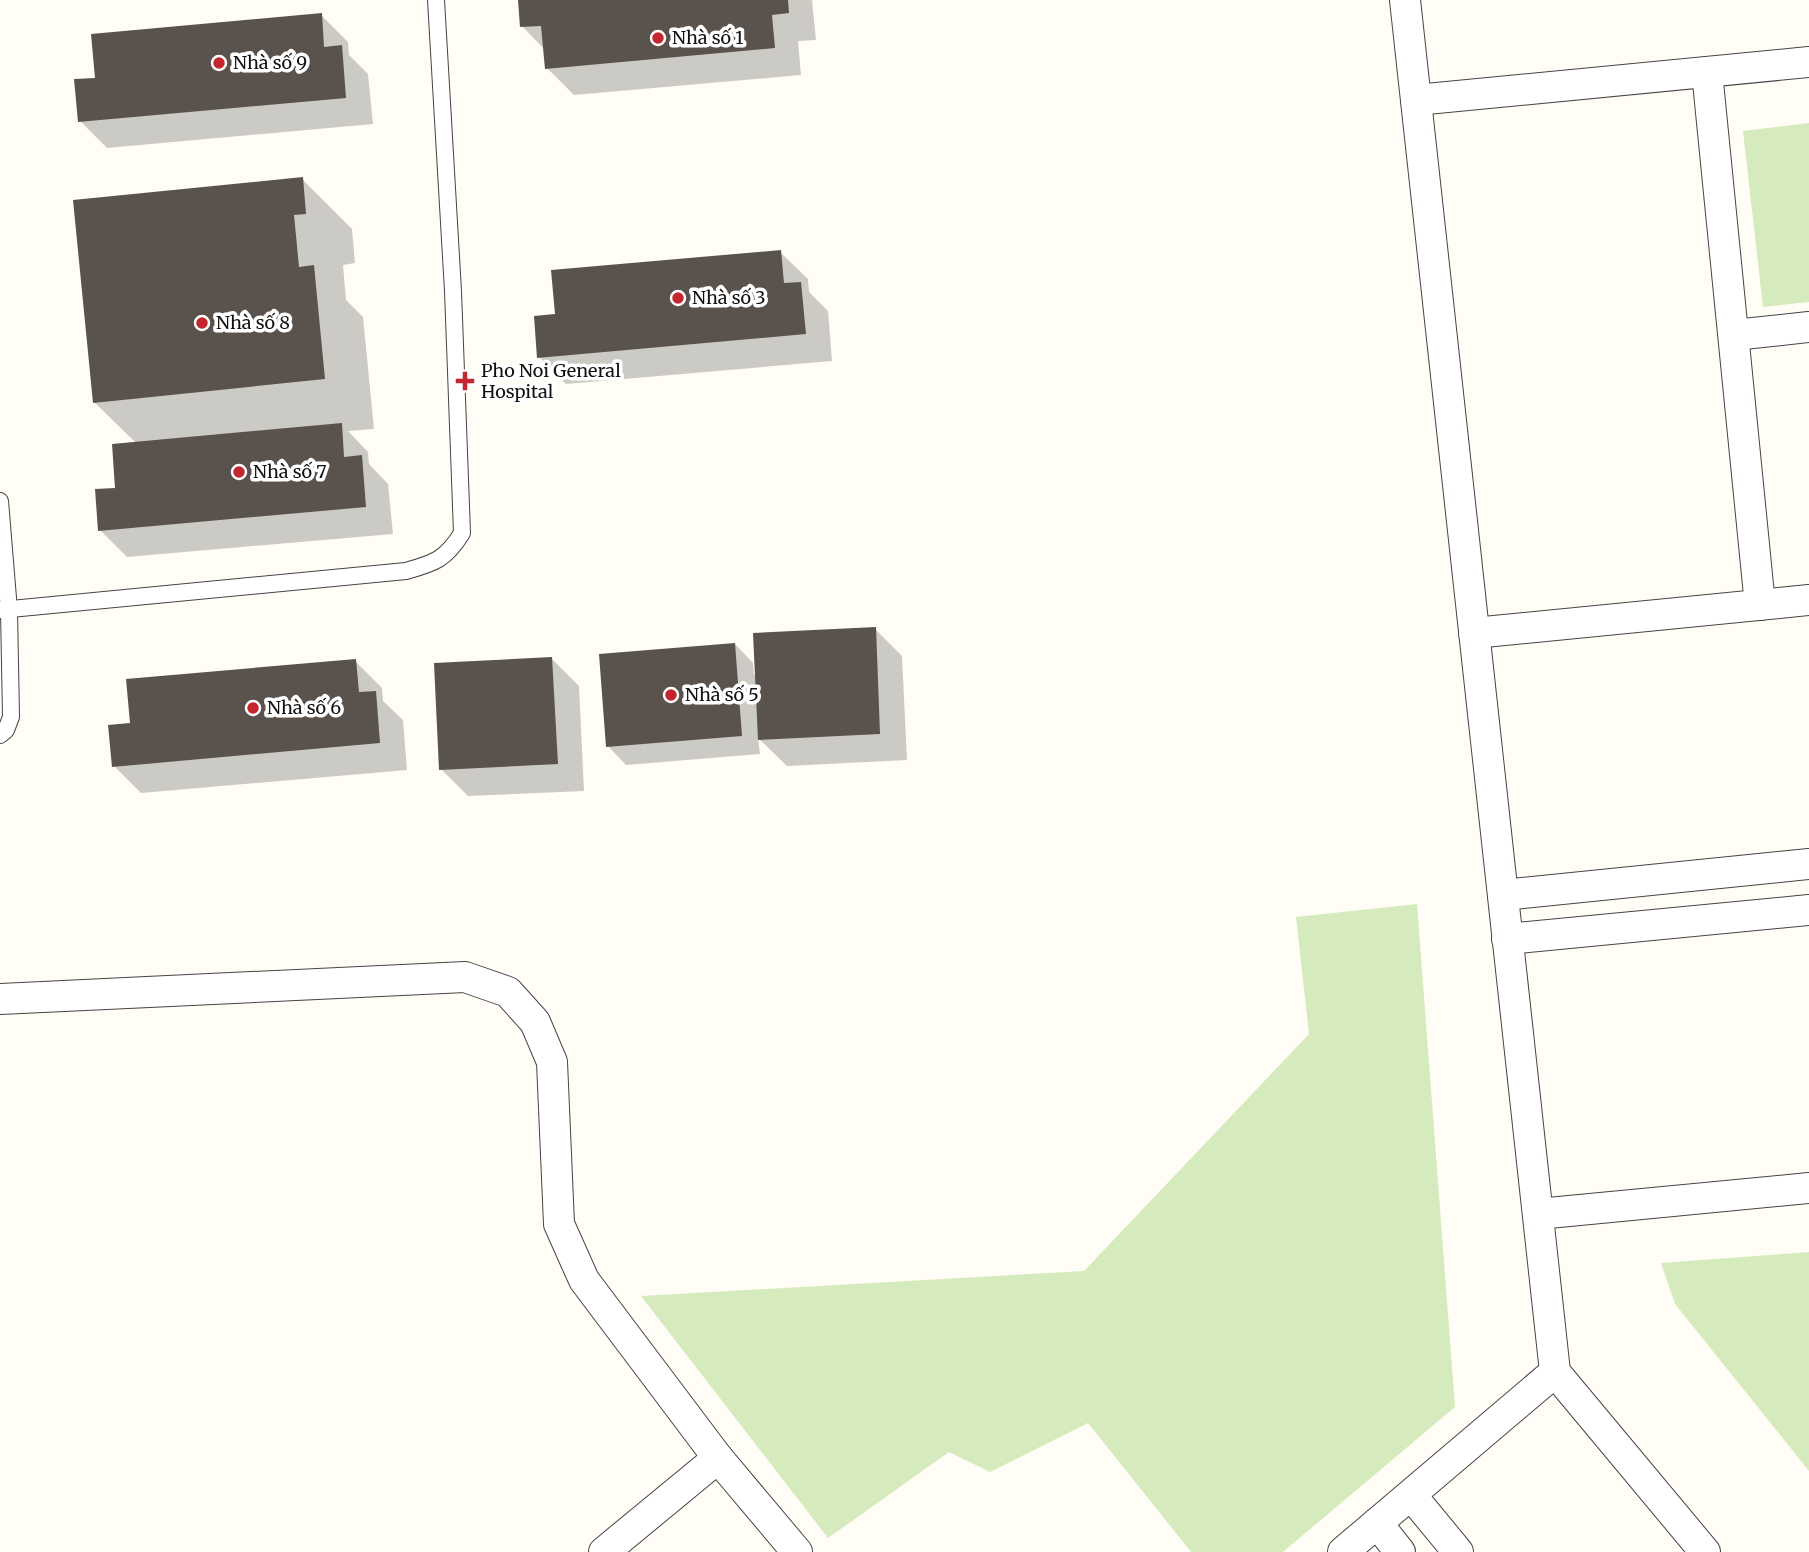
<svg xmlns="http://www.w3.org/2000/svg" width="1809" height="1552" font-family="Merriweather,serif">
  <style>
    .green { fill: #d5ebbd }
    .shadow { fill: #0003 }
    .building { fill: #5a524d }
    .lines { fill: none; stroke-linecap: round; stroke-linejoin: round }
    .lane-casing { stroke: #444; stroke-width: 18 }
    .street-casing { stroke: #444; stroke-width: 32 }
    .lane { stroke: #fff; stroke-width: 16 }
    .street { stroke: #fff; stroke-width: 30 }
    .poi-dot { fill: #c4262e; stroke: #fff; stroke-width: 2.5 }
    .labels { text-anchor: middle; stroke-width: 7; stroke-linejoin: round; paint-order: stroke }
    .poi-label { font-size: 18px; fill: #111; stroke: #fff; text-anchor: start }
  </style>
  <rect width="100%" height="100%" fill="#fffdf5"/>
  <g class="green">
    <path d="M1809 123V302L1763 307 1743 131Z"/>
    <path d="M1417 904 1455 1407 1283 1552H1191L1088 1423 990 1472 949 1452 828 1538 641 1296 1084 1271 1309 1034 1296 917Z"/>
    <path d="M1809 1252V1471L1675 1304 1661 1263Z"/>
  </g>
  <g class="shadow">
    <path d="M520 0H812L816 40 798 41 801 75 574 95 547 68 545 50 522 26Z"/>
    <path d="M321 15 348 42 349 55 368 74 373 124 107 148 80 121 97 79Z"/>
    <path d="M302 179 352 229 355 263 343 265 346 300 363 317 374 429 348 431 368 452 369 464 388 484 393 534 127 557 100 530 136 443 94 402Z"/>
    <path d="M780 252 808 279 809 292 828 311 832 361 566 384 539 357 556 315Z"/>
    <path d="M875 629 902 656 907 760 787 766 758 738 760 754 626 765 608 746 735 644 753 663 754 675H757Z"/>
    <path d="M552 659 579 686 584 791 468 796 441 769Z"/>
    <path d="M355 661 382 688 383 701 403 720 407 770 141 793 114 766 131 725Z"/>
  </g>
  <g class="building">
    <path d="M518 0H788L789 13 772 15 775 48 545 69 541 26 520 27Z"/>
    <path d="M322 13 324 47 342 45 346 98 78 122 74 79 95 78 91 34Z"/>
    <path d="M303 177 306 214 294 215 299 267 314 265 325 379 93 403 73 200Z"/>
    <path d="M781 250 784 283 801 282 806 334 537 358 534 316 555 314 551 270Z"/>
    <path d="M342 423 344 457 362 455 366 507 98 531 95 489 115 488 112 444Z"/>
    <path d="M876 627 880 734 758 740 753 633Z"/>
    <path d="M735 643 742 736 606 747 599 654Z"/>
    <path d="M552 657 558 764 439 770 434 663Z"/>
    <path d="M356 659 359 692 376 691 380 743 112 767 108 725 130 723 126 679Z"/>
  </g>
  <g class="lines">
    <defs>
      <g id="lane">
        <path d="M0 501 9 610 11 717 6 730 0 735"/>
        <path d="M0 610 406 571C435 563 446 559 462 533L453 291 436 0"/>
      </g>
      <g id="street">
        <path d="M1405 0 1555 1372 1705 1552"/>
        <path d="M1707 72 1760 605"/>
        <path d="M1416 100 1809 62"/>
        <path d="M1734 335 1809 327"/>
        <path d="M1474 633 1809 600"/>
        <path d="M1503 895 1809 864"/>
        <path d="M1507 939 1809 910"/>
        <path d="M0 999 465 977 508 992 535 1022 552 1062 559 1224 584 1280 718 1458 797 1552"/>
        <path d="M1538 1214 1809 1188"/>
        <path d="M1411 1495 1458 1552"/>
        <path d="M1377 1523 1400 1552"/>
        <path d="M604 1552 718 1458"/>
        <path d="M1343 1552 1555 1372"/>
      </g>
    </defs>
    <use href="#lane" class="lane-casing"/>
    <use href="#street" class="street-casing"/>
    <use href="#lane" class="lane"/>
    <use href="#street" class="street"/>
  </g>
  <g class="poi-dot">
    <circle cx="658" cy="38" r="7"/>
    <circle cx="219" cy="63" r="7"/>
    <circle cx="678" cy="298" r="7"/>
    <circle cx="202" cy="323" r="7"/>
    <path d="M461.5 370.5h7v7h7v7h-7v7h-7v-7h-7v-7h7z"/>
    <circle cx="239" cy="472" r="7"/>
    <circle cx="671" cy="695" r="7"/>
    <circle cx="253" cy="708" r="7"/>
  </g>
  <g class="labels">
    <g class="poi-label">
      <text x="672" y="44">Nhà số 1</text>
      <text x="233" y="69">Nhà số 9</text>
      <text x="692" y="304">Nhà số 3</text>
      <text x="216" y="329">Nhà số 8</text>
      <text x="481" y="377">Pho Noi General<tspan x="481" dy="21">Hospital</tspan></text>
      <text x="253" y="478">Nhà số 7</text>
      <text x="685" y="701">Nhà số 5</text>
      <text x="267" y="714">Nhà số 6</text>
    </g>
  </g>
</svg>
